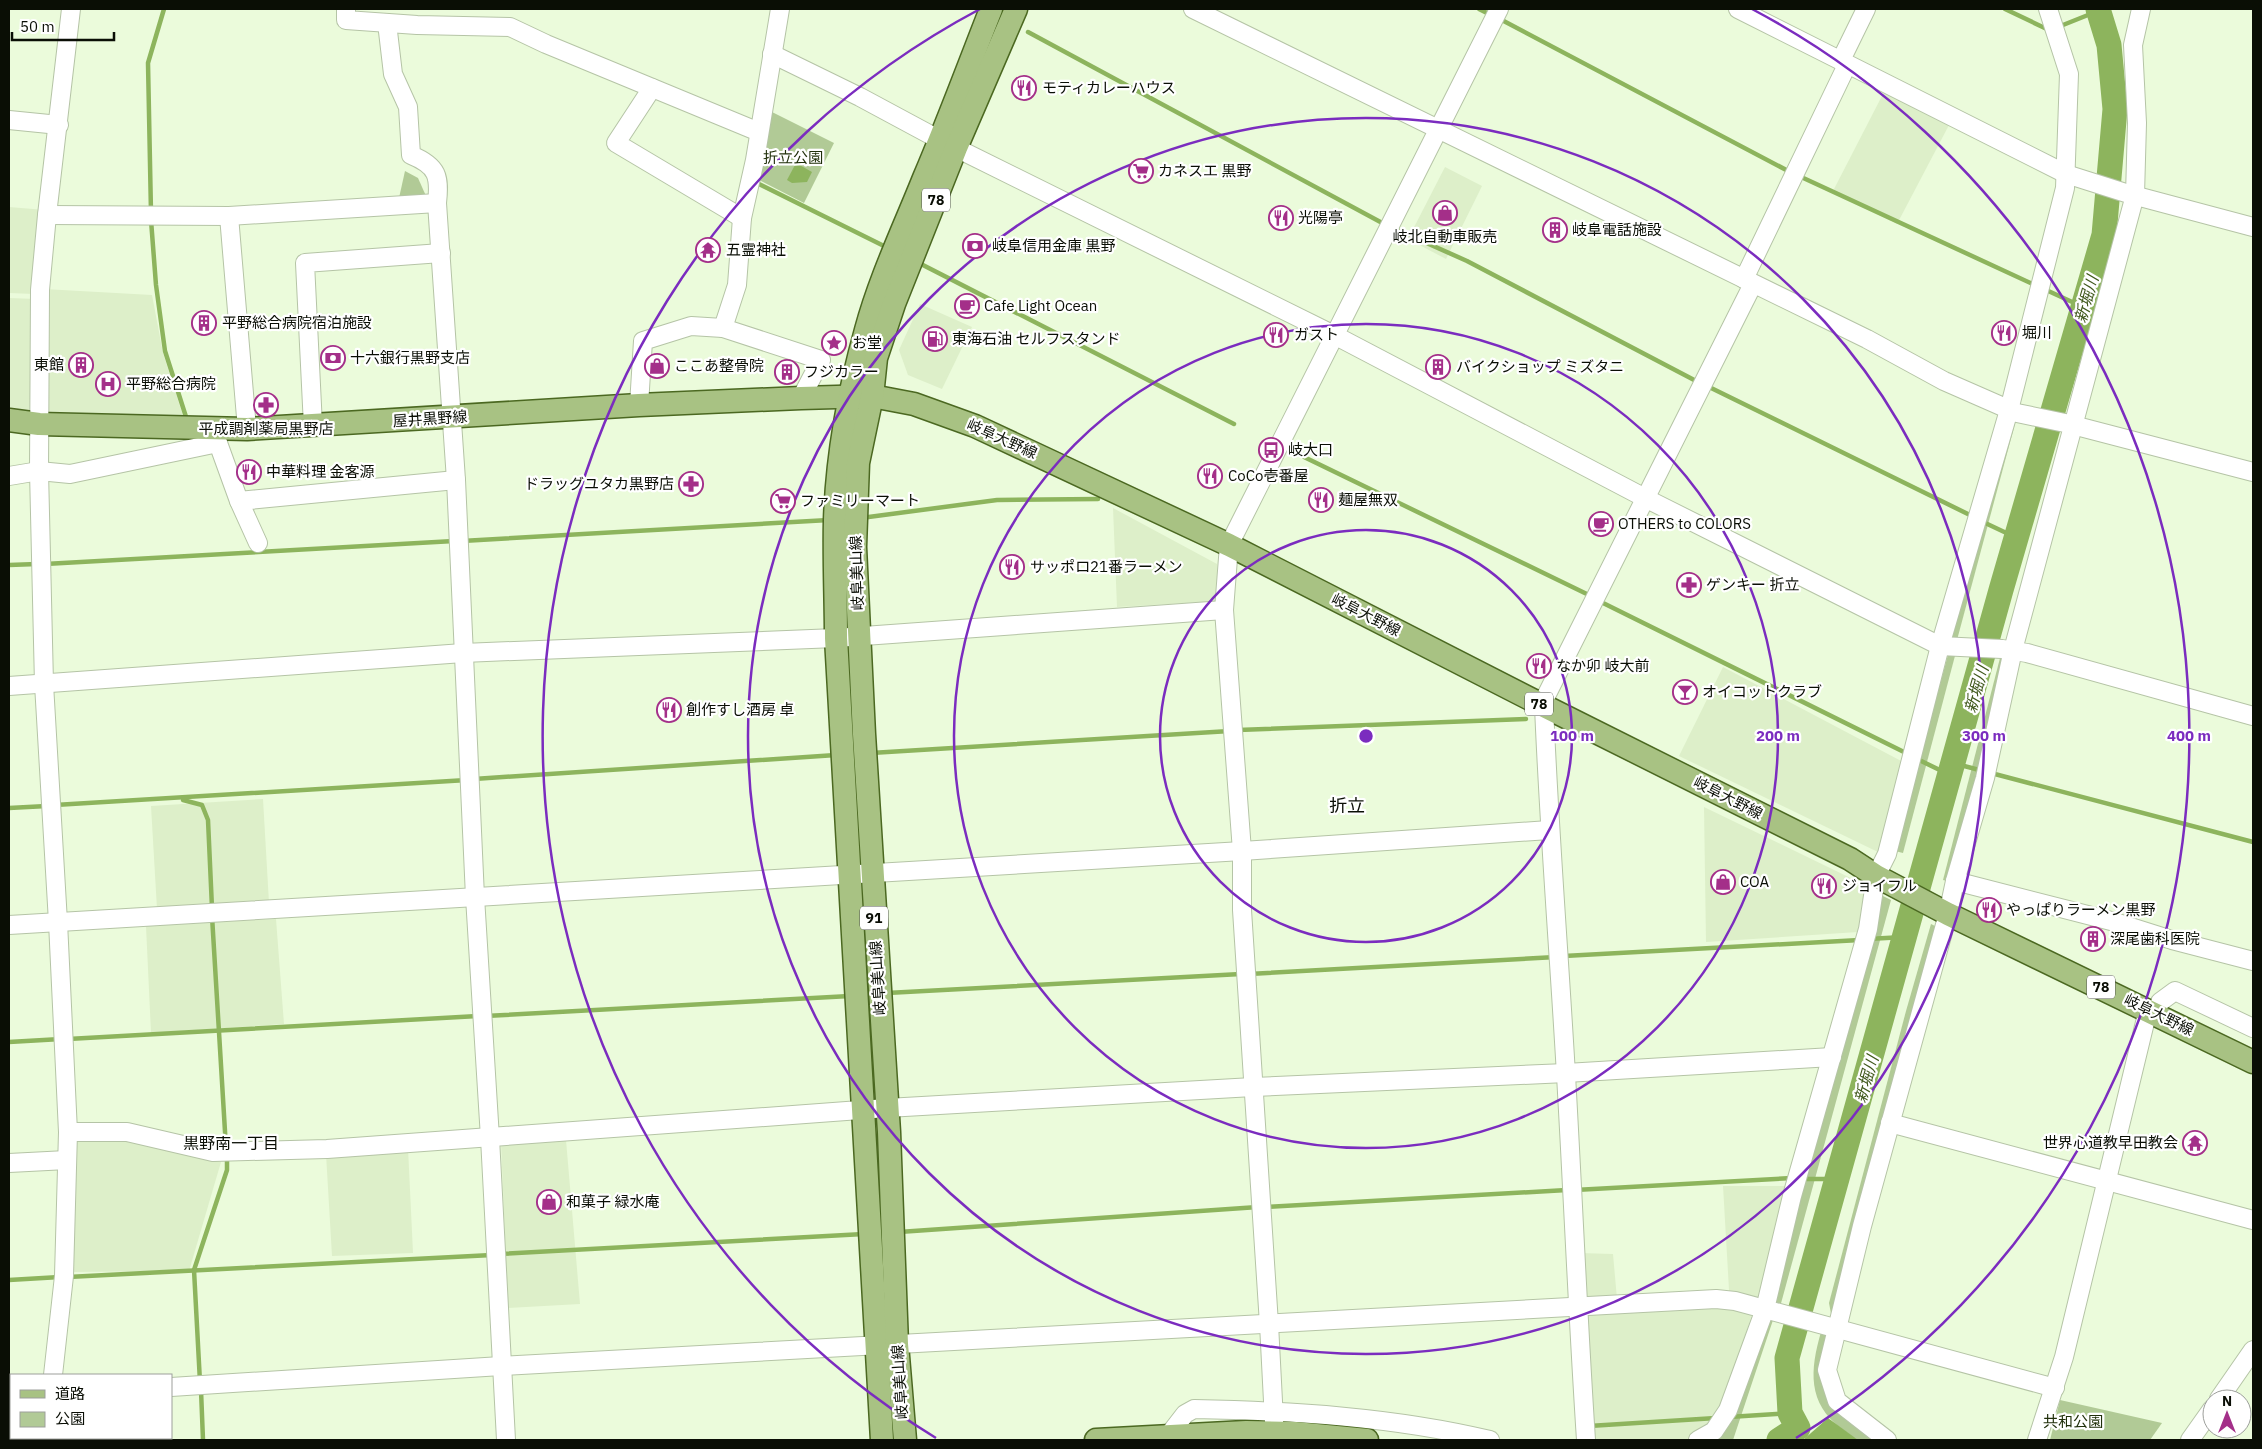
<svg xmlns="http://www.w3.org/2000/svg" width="2262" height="1449" font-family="'IBM Plex Sans','Noto Sans JP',sans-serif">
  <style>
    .built { fill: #ddefc9 }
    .green { fill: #b1ca96 }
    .water { fill: #8db45d }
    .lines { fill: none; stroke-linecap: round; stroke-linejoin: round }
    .stream { stroke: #8db45d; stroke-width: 4.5 }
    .river { stroke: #8db45d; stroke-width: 25 }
    .minor-casing { stroke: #b5c4a6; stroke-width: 20 }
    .major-casing { stroke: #4b6821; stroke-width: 25 }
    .minor { stroke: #fff; stroke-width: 18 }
    .major { stroke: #a8c283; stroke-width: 22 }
    .ring { fill: none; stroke: #7b2cbf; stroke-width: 2.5 }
    .labels { text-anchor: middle; stroke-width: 4.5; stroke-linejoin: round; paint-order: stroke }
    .shield { fill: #fff; stroke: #545650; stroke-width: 1 }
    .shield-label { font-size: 14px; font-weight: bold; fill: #0a0e05 }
    .poi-label { font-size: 15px; fill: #0a0e05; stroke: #fff; text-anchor: start }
    .park-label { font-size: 15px; fill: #202f0a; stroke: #fff }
    .street-label { font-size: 15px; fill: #0a0e05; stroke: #fff }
    .water-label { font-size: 16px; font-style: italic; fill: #40591c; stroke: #fff }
    .neighbourhood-label { font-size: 16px; fill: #0a0e05; stroke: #fff }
    .quarter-label { font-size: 18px; fill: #0a0e05; stroke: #fff }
    .centre { fill: #7b2cbf; stroke: #fff; stroke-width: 2.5 }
    .ring-label { font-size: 15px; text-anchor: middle; font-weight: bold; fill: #7b2cbf; stroke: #fff; stroke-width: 4.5; stroke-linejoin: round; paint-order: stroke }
  </style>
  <rect width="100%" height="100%" fill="#ebfbdb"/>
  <g class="built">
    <path d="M1884 92 1949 125 1897 224 1833 191Z"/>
    <path d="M1445 167 1482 186 1446 259 1408 239Z"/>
    <path d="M9 207 45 210 34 294 9 293Z"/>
    <path d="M44 289 152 295 163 353 185 422 43 416Z"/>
    <path d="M9 298 36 299 29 414 9 417Z"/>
    <path d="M920 304 972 327 942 389 908 375 899 350Z"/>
    <path d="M1113 508 1217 564 1220 601 1117 607Z"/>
    <path d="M1723 667 1905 763 1880 853 1679 756Z"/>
    <path d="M263 799 269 903 157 909 151 806Z"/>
    <path d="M1704 807 1865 885 1858 932 1706 942Z"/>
    <path d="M276 919 284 1024 151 1033 146 926Z"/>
    <path d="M124 1139 221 1162 189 1271 70 1272 77 1140Z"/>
    <path d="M566 1140 580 1304 508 1308 501 1142Z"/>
    <path d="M408 1148 413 1253 332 1256 326 1154Z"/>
    <path d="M1723 1186H1790L1763 1295 1752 1314 1722 1408 1705 1427 1686 1440H1592L1579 1253 1613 1254 1617 1299 1730 1307Z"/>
  </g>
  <g class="green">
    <path d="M772 112 834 143 804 203 759 180Z"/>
    <path d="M405 171 418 178 426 196 399 198Z"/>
    <path d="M2008 420H2016L1957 640 1950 638Z"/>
    <path d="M1949 651 1956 652 1903 853 1895 851Z"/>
    <path d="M2000 658 2006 662 1951 882 1943 880Z"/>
    <path d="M1883 896 1891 900 1780 1307 1775 1306 1774 1298Z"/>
    <path d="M1931 924 1939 928 1832 1319 1829 1303 1906 1011Z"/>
    <path d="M1768 1316 1774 1317 1733 1440H1715L1720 1436Z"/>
    <path d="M1821 1332 1829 1335 1824 1372 1881 1440C1875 1440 1864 1442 1858 1440 1853 1438 1847 1432 1842 1429 1807 1403 1810 1370 1821 1332Z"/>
    <path d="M2060 1400 2162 1423 2150 1440H2050Z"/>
  </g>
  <g class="water">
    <path d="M796 163 812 172 807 182 792 183 787 180Z"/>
    <path d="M1828 1418 1858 1440H1803Z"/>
  </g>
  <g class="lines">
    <g class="stream">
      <path d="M1479 9 1491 15"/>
      <path d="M2005 9 2049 30"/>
      <path d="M1498 18 1792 173"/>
      <path d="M2058 27 2098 11"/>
      <path d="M1028 32 1386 225"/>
      <path d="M1799 176 2037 286"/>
      <path d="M759 184 888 248"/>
      <path d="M151 213 148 63 164 9"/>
      <path d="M151 220 156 285 165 351 187 420"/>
      <path d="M1393 228 1467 261 1698 382"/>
      <path d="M917 262 1234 424"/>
      <path d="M2044 289 2083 307"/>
      <path d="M1705 385 1974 517"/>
      <path d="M1304 457 1593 597"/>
      <path d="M861 518 997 500 1098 499"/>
      <path d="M1981 521 2017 538"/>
      <path d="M462 541 829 520"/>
      <path d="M45 564 454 541"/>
      <path d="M9 565 37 564"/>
      <path d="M1599 601 1908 754"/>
      <path d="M1238 730 1526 719"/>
      <path d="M871 753 1230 731"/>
      <path d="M1915 758 1950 775"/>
      <path d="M1953 763 1983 771"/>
      <path d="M1991 773 2253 842"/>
      <path d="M474 779 836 755"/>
      <path d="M183 800 202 805 208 820 212 908"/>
      <path d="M55 805 467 780"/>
      <path d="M9 808 47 806"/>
      <path d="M212 916 226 1148"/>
      <path d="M1868 939 1904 937"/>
      <path d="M1564 956 1860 940"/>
      <path d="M1249 974 1556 957"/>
      <path d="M887 993 1241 974"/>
      <path d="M485 1016 850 996"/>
      <path d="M68 1039 478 1016"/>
      <path d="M9 1042 61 1039"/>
      <path d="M1802 1179H1837"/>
      <path d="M1575 1190 1792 1178"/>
      <path d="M1265 1207 1567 1190"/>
      <path d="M899 1232 1258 1207"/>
      <path d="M499 1254 864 1234"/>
      <path d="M68 1277 492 1255"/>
      <path d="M9 1280 60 1277"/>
      <path d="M200 1382 194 1270 227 1170V1156"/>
      <path d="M201 1390 203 1440"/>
      <path d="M1729 1417 1790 1413"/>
      <path d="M1589 1426 1716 1418"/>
    </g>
    <path class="river" d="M1779 1440 1798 1428 1790 1413 1787 1358 2001 590 2104 235 2115 109 2109 45 2098 9"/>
    <defs>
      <g id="minor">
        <path d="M346 9V20L417 25 510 27 546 44 759 132"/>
        <path d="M1193 9 1867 339 1944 381 2017 413 2065 423 2253 472"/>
        <path d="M1738 9 2066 174 2129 194 2253 227"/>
        <path d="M387 23 393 74 408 107 411 155C438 166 440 177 437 203L456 480 475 897 490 1138 506 1440"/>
        <path d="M772 54 860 97 940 140 1336 336 1647 499 1940 646 2002 649 2027 653 2253 716"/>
        <path d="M1841 60 1866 9"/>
        <path d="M652 88 616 143 742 218"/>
        <path d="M9 120 59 125"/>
        <path d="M47 215 229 216 437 203"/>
        <path d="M229 216 247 429"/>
        <path d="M1744 279 1847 65"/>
        <path d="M723 328 821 360 801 398"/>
        <path d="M639 405 643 341 691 326 723 328 737 285 742 218 755 160 780 9"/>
        <path d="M313 426 305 263 441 253"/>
        <path d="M218 443 239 501 258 543"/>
        <path d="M9 476 39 471 70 474 218 443 213 428"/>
        <path d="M239 501 456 480"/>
        <path d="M9 686 463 653 836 638 1224 610"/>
        <path d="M1955 881 1985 778 2013 650 2135 195 2137 123 2133 45 2141 9"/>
        <path d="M9 925 1242 851 1549 830"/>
        <path d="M2160 1002 2175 991 2253 1028"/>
        <path d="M1890 1123 2253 1220"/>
        <path d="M68 1132H127L213 1152 327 1149 887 1108 1253 1087 1566 1073 1832 1057"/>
        <path d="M9 1163 67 1160"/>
        <path d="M53 1375 64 1276 68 1132 58 922 44 684 39 471 40 290 47 215 71 9"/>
        <path d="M171 1387 501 1366 1716 1299 1735 1301 2055 1388"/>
        <path d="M9 1397H11"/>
        <path d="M2219 1399 2253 1350"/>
        <path d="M1168 1436 1185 1414 1194 1409C1293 1411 1393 1417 1490 1440"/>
        <path d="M47 1440V1438"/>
        <path d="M1275 1440 1269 1324 1242 910V851L1224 610 1229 545 1499 9"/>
        <path d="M1586 1440C1578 1319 1573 1197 1566 1075 1559 952 1549 830 1544 706L1545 698 1753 284"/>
        <path d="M1698 1440 1714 1431 1728 1410 1765 1309 1792 1196 1868 929 1876 876 1887 854 1940 646 2009 410 2065 188 2069 74 2048 9"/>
        <path d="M1887 1440 1837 1401 1827 1370 1862 1226 1948 914 1955 881 2115 922 2172 940 2253 961"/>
        <path d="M2037 1440 2064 1357 2148 1010"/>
        <path d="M2190 1440 2212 1409"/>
      </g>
      <g id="major">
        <path d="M9 420 39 424 247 429 639 405 801 398 872 396 914 404 975 426 1229 545 1544 706 1850 859 1876 876 1948 914 2253 1062"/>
        <path d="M882 1440 836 638C836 599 834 560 835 520 837 457 849 391 866 330 880 278 904 228 924 178 948 122 969 65 991 9"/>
        <path d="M905 1440 897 1344 889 1132 864 734 855 547 858 463 872 396 876 358 894 304 956 148 1016 9"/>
        <path d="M1096 1440 1246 1432 1295 1433 1367 1440"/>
      </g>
    </defs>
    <use href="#minor" class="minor-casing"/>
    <use href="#major" class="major-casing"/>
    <use href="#minor" class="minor"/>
    <use href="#major" class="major"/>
  </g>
  <g class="ring">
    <circle cx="1366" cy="736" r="206"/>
    <circle cx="1366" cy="736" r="412"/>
    <circle cx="1366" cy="736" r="618"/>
    <path d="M936 1438A823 823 0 0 1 980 9M1752 9A823 823 0 0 1 1796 1438"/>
  </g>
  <defs>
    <symbol id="restaurant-ring" viewBox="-11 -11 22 22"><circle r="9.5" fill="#fff" stroke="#a42f89" stroke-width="1.5"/><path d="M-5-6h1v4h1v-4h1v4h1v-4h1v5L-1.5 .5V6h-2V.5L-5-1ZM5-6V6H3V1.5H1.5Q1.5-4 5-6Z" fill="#a42f89"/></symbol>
    <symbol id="supermarket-ring" viewBox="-11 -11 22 22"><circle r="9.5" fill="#fff" stroke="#a42f89" stroke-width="1.5"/><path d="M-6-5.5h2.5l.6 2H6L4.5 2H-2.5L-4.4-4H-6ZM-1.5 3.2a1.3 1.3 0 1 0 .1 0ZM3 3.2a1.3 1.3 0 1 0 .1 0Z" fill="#a42f89"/></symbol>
    <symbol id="shop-ring" viewBox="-11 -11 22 22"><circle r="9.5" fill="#fff" stroke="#a42f89" stroke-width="1.5"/><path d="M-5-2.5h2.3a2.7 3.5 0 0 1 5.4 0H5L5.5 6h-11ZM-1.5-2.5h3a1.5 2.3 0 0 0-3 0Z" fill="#a42f89"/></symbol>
    <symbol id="building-ring" viewBox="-11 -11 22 22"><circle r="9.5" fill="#fff" stroke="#a42f89" stroke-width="1.5"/><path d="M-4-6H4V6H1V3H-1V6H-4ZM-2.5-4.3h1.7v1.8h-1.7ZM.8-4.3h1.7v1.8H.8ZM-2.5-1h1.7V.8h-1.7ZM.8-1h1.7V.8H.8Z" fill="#a42f89"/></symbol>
    <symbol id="bank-ring" viewBox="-11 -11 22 22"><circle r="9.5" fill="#fff" stroke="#a42f89" stroke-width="1.5"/><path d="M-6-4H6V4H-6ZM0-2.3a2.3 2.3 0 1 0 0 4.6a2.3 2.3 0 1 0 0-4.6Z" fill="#a42f89"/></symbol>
    <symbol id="temple-ring" viewBox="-11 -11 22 22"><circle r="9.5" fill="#fff" stroke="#a42f89" stroke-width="1.5"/><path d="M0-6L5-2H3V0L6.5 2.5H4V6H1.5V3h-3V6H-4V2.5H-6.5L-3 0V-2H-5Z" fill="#a42f89"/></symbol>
    <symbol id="cafe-ring" viewBox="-11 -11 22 22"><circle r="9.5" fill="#fff" stroke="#a42f89" stroke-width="1.5"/><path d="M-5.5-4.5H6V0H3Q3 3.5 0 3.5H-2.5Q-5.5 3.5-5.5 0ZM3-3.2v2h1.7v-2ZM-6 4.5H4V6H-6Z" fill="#a42f89"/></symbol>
    <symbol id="fuel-ring" viewBox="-11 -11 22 22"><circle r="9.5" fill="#fff" stroke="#a42f89" stroke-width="1.5"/><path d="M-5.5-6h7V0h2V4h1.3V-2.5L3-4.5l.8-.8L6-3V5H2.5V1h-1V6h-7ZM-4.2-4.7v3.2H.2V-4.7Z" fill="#a42f89"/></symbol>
    <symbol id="sight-ring" viewBox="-11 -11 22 22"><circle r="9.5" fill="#fff" stroke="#a42f89" stroke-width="1.5"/><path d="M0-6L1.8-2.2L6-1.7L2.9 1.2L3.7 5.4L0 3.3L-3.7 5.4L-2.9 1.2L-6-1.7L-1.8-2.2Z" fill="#a42f89"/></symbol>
    <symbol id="hospital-ring" viewBox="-11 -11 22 22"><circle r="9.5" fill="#fff" stroke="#a42f89" stroke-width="1.5"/><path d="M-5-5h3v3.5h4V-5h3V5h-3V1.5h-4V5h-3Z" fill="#a42f89"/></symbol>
    <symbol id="pharmacy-ring" viewBox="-11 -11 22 22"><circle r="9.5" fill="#fff" stroke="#a42f89" stroke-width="1.5"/><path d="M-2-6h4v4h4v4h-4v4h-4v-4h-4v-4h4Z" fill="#a42f89"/></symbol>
    <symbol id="bus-ring" viewBox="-11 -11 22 22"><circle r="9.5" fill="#fff" stroke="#a42f89" stroke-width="1.5"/><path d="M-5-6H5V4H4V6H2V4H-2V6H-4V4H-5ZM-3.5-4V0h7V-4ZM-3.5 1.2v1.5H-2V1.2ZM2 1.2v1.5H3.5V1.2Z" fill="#a42f89"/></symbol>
    <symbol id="bar-ring" viewBox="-11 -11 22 22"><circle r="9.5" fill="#fff" stroke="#a42f89" stroke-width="1.5"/><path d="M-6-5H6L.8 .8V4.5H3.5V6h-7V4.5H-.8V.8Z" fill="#a42f89"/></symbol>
  </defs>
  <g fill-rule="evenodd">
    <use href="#restaurant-ring" x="1010" y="74" width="28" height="28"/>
    <use href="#supermarket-ring" x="1127" y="157" width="28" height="28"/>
    <use href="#shop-ring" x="1431" y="199" width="28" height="28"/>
    <use href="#restaurant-ring" x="1267" y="204" width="28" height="28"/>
    <use href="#building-ring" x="1541" y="216" width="28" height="28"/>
    <use href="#bank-ring" x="961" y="232" width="28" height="28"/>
    <use href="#temple-ring" x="694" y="236" width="28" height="28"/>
    <use href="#cafe-ring" x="953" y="292" width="28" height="28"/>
    <use href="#building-ring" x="190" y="309" width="28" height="28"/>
    <use href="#restaurant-ring" x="1990" y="319" width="28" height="28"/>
    <use href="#restaurant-ring" x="1262" y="321" width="28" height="28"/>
    <use href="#fuel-ring" x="921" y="325" width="28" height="28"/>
    <use href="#sight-ring" x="820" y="329" width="28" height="28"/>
    <use href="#bank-ring" x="319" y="344" width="28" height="28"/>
    <use href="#building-ring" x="67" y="351" width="28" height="28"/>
    <use href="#shop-ring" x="643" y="352" width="28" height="28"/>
    <use href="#building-ring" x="1424" y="353" width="28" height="28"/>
    <use href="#building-ring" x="773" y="358" width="28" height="28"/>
    <use href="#hospital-ring" x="94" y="370" width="28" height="28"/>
    <use href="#pharmacy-ring" x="252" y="391" width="28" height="28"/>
    <use href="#bus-ring" x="1257" y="436" width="28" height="28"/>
    <use href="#restaurant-ring" x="235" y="458" width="28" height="28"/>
    <use href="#restaurant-ring" x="1196" y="462" width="28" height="28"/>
    <use href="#pharmacy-ring" x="677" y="470" width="28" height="28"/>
    <use href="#restaurant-ring" x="1307" y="486" width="28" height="28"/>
    <use href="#supermarket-ring" x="769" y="487" width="28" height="28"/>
    <use href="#cafe-ring" x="1587" y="510" width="28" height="28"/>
    <use href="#restaurant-ring" x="998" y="553" width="28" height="28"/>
    <use href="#pharmacy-ring" x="1675" y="571" width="28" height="28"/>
    <use href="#restaurant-ring" x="1525" y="652" width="28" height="28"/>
    <use href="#bar-ring" x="1671" y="678" width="28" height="28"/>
    <use href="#restaurant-ring" x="655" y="696" width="28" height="28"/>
    <use href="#shop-ring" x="1709" y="868" width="28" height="28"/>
    <use href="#restaurant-ring" x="1810" y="872" width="28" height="28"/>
    <use href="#restaurant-ring" x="1975" y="896" width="28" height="28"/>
    <use href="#building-ring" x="2079" y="925" width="28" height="28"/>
    <use href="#temple-ring" x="2181" y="1129" width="28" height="28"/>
    <use href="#shop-ring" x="535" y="1188" width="28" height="28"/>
  </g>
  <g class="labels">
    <g class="shield">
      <rect x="922" y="188.5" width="28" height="23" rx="4"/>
      <rect x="1525" y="692.5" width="28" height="23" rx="4"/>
      <rect x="860" y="906.5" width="28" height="23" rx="4"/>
      <rect x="2087" y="975.5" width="28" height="23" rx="4"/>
    </g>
    <g class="shield-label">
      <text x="936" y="205">78</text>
      <text x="1539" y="709">78</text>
      <text x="874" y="923">91</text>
      <text x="2101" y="992">78</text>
    </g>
    <g class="poi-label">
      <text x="1042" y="93">モティカレーハウス</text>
      <text x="1158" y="176">カネスエ 黒野</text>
      <text x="1298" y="223">光陽亭</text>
      <text x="1572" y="235">岐阜電話施設</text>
      <text x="1445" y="242" text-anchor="middle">岐北自動車販売</text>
      <text x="992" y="251">岐阜信用金庫 黒野</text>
      <text x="726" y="255">五霊神社</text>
      <text x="984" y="311">Cafe Light Ocean</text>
      <text x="222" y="328">平野総合病院宿泊施設</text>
      <text x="2022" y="338">堀川</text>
      <text x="1294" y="340">ガスト</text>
      <text x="952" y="344">東海石油 セルフスタンド</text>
      <text x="852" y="348">お堂</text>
      <text x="350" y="363">十六銀行黒野支店</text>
      <text x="64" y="370" text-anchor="end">東館</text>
      <text x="674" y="371">ここあ整骨院</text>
      <text x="1456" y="372">バイクショップ ミズタニ</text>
      <text x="804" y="377">フジカラー</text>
      <text x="126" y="389">平野総合病院</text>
      <text x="266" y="434" text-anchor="middle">平成調剤薬局黒野店</text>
      <text x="1288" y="455">岐大口</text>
      <text x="266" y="477">中華料理 金客源</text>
      <text x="1228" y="481">CoCo壱番屋</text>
      <text x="674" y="489" text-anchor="end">ドラッグユタカ黒野店</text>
      <text x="1338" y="505">麺屋無双</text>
      <text x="800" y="506">ファミリーマート</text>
      <text x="1618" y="529">OTHERS to COLORS</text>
      <text x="1030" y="572">サッポロ21番ラーメン</text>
      <text x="1706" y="590">ゲンキー 折立</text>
      <text x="1556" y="671">なか卯 岐大前</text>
      <text x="1702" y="697">オイコットクラブ</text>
      <text x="686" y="715">創作すし酒房 卓</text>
      <text x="1740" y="887">COA</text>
      <text x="1842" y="891">ジョイフル</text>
      <text x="2006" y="915">やっぱりラーメン黒野</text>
      <text x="2110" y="944">深尾歯科医院</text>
      <text x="2178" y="1148" text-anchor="end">世界心道教早田教会</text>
      <text x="566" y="1207">和菓子 緑水庵</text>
    </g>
    <g class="park-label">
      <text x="793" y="163">折立公園</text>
      <text x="2073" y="1427">共和公園</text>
    </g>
    <g class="street-label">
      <text transform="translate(430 419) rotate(-4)" y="5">屋井黒野線</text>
      <text transform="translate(1002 439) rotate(24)" y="5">岐阜大野線</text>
      <text transform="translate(857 573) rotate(-92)" y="5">岐阜美山線</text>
      <text transform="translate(1366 615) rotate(27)" y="5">岐阜大野線</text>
      <text transform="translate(1728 798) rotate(27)" y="5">岐阜大野線</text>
      <text transform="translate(878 978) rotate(-94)" y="5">岐阜美山線</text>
      <text transform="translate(2159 1015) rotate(26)" y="5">岐阜大野線</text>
      <text transform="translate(900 1382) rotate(-94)" y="5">岐阜美山線</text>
    </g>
    <g class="water-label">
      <text transform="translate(2086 299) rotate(-74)" y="6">新堀川</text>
      <text transform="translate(1976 689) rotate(-74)" y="6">新堀川</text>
      <text transform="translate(1866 1079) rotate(-74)" y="6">新堀川</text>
    </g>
    <g class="neighbourhood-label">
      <text x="231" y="1149">黒野南一丁目</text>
    </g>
    <g class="quarter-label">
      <text x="1347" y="812">折立</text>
    </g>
  </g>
  <circle cx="1366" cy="736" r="8" class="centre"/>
  <g class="ring-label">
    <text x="1572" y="741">100 m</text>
    <text x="1778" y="741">200 m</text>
    <text x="1984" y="741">300 m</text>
    <text x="2189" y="741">400 m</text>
  </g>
  <rect width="2262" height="1449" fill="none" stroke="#0a0e05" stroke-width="20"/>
  <rect x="10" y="1374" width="162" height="65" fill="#ffffff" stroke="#9d9f9b"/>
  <rect x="20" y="1390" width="25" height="8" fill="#a8c283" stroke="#9d9f9b"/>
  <text x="55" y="1399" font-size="15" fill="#0a0e05">道路</text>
  <rect x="20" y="1412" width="25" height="15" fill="#b1ca96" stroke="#9d9f9b"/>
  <text x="55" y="1424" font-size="15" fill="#0a0e05">公園</text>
  <g transform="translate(2227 1414)"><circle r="24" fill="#ffffff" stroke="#9d9f9b"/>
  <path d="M0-4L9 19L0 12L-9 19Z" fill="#a42f89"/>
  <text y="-8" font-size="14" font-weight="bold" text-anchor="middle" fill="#0a0e05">N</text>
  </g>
  <path d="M12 32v8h102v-8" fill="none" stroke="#0a0e05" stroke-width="2.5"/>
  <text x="20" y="32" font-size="15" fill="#0a0e05" stroke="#ffffff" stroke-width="4" paint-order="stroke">50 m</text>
</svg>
